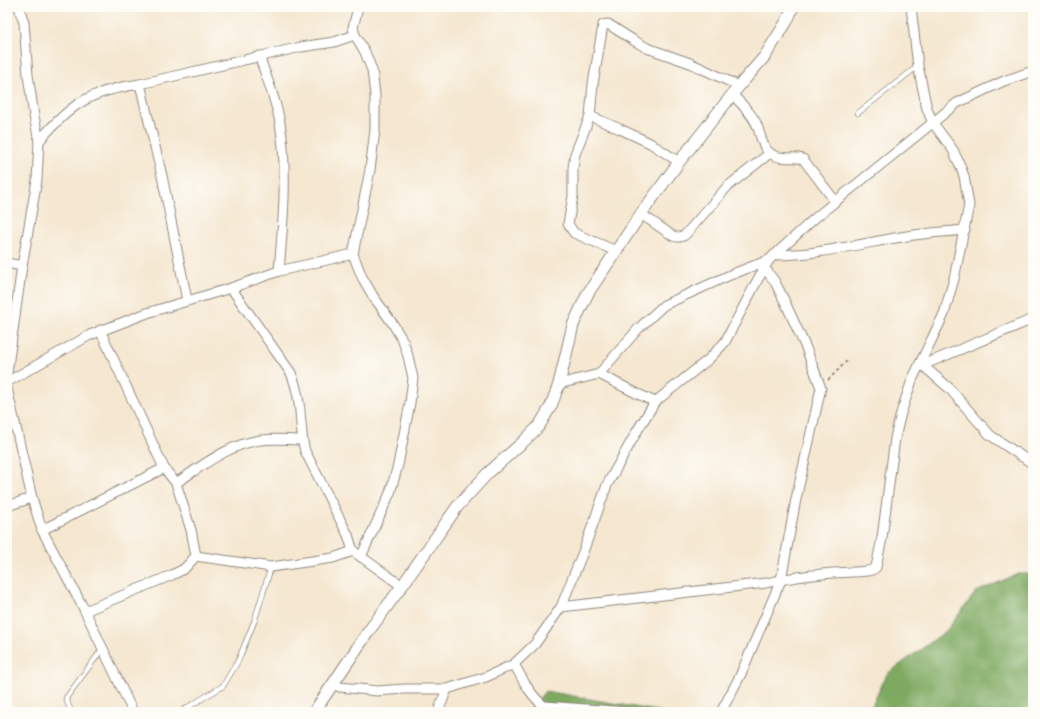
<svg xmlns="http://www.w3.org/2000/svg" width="1040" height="719" font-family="Itim,sans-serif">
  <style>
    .forest { fill: #7ea960; stroke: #546a46 }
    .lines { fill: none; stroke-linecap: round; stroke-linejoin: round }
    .service-casing { stroke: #90897e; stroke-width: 6 }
    .minor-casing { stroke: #90897e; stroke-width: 11 }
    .tertiary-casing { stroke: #90897e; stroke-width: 13 }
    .path { stroke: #90897e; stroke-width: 2; stroke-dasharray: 3 3; stroke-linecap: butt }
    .service { stroke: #fff; stroke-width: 4.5 }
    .minor { stroke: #fff; stroke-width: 9 }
    .tertiary { stroke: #fff; stroke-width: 11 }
  </style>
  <rect width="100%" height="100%" fill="#fdfcf7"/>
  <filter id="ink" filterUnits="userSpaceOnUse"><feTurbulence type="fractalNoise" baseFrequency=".025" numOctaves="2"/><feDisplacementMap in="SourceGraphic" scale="8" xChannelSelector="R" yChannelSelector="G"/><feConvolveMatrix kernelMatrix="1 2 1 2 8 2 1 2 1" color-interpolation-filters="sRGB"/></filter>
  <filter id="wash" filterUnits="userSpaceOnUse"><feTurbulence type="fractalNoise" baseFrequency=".012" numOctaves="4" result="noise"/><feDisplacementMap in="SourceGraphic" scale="16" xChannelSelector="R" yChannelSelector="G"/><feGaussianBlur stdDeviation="0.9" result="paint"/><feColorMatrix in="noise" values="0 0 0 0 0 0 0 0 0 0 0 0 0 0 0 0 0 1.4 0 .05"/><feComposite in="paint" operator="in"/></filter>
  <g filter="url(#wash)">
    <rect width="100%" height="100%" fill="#f5e7d0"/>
    <g class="forest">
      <path d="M1018 574H1033V712H869L887 674 946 631 976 592Z"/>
      <path d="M545 691 663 712H531V709Z"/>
    </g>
  </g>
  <g filter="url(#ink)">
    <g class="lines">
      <defs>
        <g id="service">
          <path d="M858 113 918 66"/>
          <path d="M71 712 66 698 103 648"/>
          <path d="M180 712 223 686 238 661 254 622 271 567"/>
        </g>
        <g id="minor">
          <path d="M358 7 353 28 355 35 365 52 372 70 375 95V130L370 170 353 254 362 277 373 296 393 324 403 341 408 356 413 378 410 403 398 465 390 493 361 557"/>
          <path d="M259 56C267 78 276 100 280 123 288 170 283 224 279 271"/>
          <path d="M140 84 162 176 187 300"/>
          <path d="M732 94C741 104 754 115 758 128 761 137 763 150 773 155 782 160 793 156 803 159L835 201"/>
          <path d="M590 116 620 129 650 143 679 162"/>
          <path d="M39 141C72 103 90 91 140 84L301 47 334 42 355 35"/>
          <path d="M641 214 673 236C678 238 680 237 685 235L727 187 770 153"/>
          <path d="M616 251 574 233 568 224 573 196V168L575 154 590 116 593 84 603 25 608 24 633 40 647 48 690 63 739 86"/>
          <path d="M774 255C819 255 863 243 907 236 926 233 946 232 965 230"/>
          <path d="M7 263 22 266"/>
          <path d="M231 288 291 373C298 389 300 405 301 423 302 433 302 441 305 451L348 535 353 551 402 586"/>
          <path d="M100 330 164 468 176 483 191 530 196 556"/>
          <path d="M920 363 949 388 990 435 1033 464"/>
          <path d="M923 365 1033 319"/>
          <path d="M7 373 22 266 37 180 39 141 34 116 28 75 24 23 19 7"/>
          <path d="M599 374 638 394 655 402 709 359 725 342 758 279 769 260 815 218 957 103 1004 81 1033 71"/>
          <path d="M7 382 90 335 147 313 231 288 279 271 353 254"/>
          <path d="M559 384 599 374 638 329 664 305 730 275 769 260"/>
          <path d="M7 388 32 498 42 530 85 611 133 712"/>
          <path d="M176 483C202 466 229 444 261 440 275 438 288 440 301 440"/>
          <path d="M7 506 32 498"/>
          <path d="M42 530 164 468"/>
          <path d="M196 556 271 567 333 558 353 551"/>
          <path d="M561 607 766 583C795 576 823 573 853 572 860 571 871 573 876 567L882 538 895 438 901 413 912 380 944 314 954 279 969 205 964 176 959 163 953 150 933 123 927 109 918 66 911 7"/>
          <path d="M85 611 172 575 184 569 196 556"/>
          <path d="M514 664C523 680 530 695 544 706L627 712"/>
          <path d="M332 684 340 687 377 691 404 689H447L486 677 514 664 535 644 561 607 583 552 607 485 637 431 655 402"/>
          <path d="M438 712 447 689"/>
          <path d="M720 712 722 710 740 676 781 580 796 499 821 388 806 348 785 302 775 282 764 267"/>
        </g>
        <path id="tertiary" d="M314 712 368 632 402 586 457 507 487 474 523 442 539 426 551 406 559 384 573 325 588 293 641 214 679 162 739 86 765 56 787 21 793 7"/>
      </defs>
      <use href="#service" class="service-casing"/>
      <use href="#minor" class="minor-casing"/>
      <use href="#tertiary" class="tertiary-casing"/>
      <path class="path" d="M828 380 848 360"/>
      <use href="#service" class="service"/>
      <use href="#minor" class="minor"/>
      <use href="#tertiary" class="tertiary"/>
    </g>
  </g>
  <rect width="1040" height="719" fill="none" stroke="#fdfcf7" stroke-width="24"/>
</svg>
